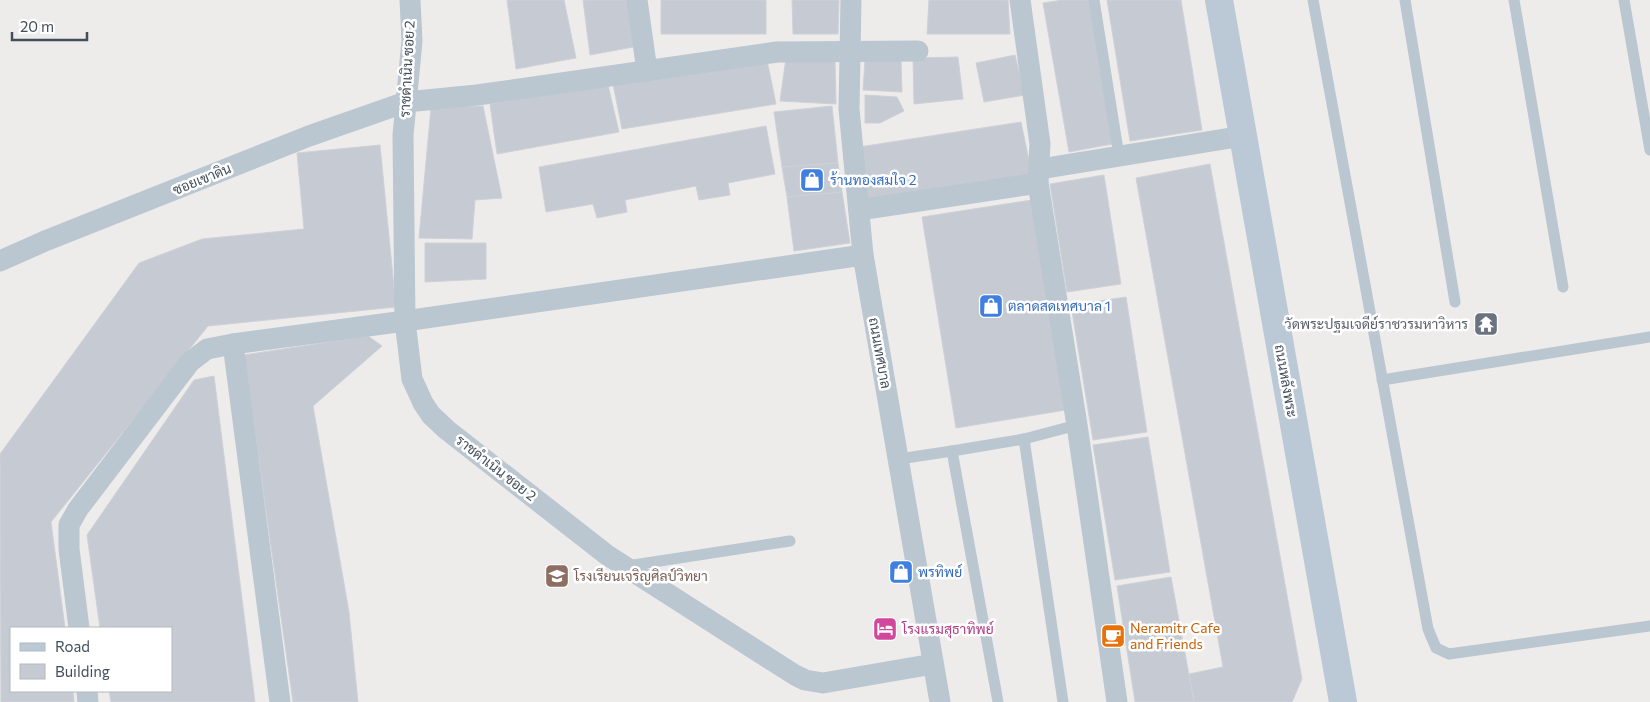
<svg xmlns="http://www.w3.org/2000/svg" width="1650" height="702" font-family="Commissioner,Sarabun,sans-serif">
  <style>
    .building { fill: #c6cad2; stroke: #ced1d8 }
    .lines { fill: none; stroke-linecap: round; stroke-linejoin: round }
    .service { stroke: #bac6d0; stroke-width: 11 }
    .minor { stroke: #bac6d0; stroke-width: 21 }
    .secondary { stroke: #bbc9d7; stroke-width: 28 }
    .labels { text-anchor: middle; stroke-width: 5; stroke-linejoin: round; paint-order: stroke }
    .street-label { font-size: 14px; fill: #424f5a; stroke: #fff }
    .shop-label { font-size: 14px; fill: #366cbe; stroke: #fff; text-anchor: start }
    .worship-label { font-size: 14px; fill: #5b616d; stroke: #fff; text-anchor: end }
    .education-label { font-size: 14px; fill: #785e54; stroke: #fff; text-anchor: start }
    .food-label { font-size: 14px; fill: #c56008; stroke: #fff; text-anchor: start }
    .hotel-label { font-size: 14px; fill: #b23c85; stroke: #fff; text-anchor: start }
  </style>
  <rect width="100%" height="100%" fill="#eeebeb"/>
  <g class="building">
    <path d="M507 0H564L576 58 516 69Z"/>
    <path d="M583 0H635L639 46 590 55Z"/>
    <rect x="661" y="0" width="105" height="34"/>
    <path d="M792 0H839L838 34H793Z"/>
    <path d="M929 0H1008L1010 34H927Z"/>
    <path d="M1063 0H1090L1112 144 1069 152 1043 3Z"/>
    <path d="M1107 0H1181L1202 130 1130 141Z"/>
    <path d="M1015 55 1025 95 984 102 976 63Z"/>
    <path d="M958 57 963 99 914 104 913 58Z"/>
    <path d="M786 58 835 59 836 104 780 101Z"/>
    <path d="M767 60 776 104 622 129 613 84Z"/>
    <path d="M865 60H901L902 92 863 90Z"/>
    <path d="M608 85 619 132 497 154 490 104Z"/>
    <path d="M865 95 897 97 904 111 880 123H865Z"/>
    <path d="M483 106 502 198 475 200 472 239 419 238 431 107Z"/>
    <path d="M832 106 838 163 782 167 774 112Z"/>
    <path d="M1021 122 1032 175 867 201 859 147Z"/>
    <path d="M766 126 775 174 728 183 730 195 699 200 696 186 625 200 627 212 597 218 593 204 546 212 539 167Z"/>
    <path d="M380 145 396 307 208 326 51 522 65 628H11V691H73L74 702H1L0 454 139 263 202 239 304 229 297 153Z"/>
    <path d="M838 163 842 192 787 197 782 167Z"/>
    <path d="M1210 164 1302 679 1292 702H1194L1189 674 1223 667 1136 178Z"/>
    <path d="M1104 175 1121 284 1067 292 1050 184Z"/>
    <path d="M842 192 850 243 794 251 787 197Z"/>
    <path d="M1038 199 1072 409 956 428 922 217Z"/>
    <path d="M425 243H486V279L425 282Z"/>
    <path d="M1126 297 1147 432 1093 440 1071 305Z"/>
    <path d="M368 336 382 346 313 406 349 612 358 702H293L244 355Z"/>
    <path d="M214 376 255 702H111L109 691H171V628H100L87 535 194 380Z"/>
    <path d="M1148 437 1170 572 1115 580 1093 445Z"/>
    <path d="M1171 577 1194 702H1135L1117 586Z"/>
  </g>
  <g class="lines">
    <g class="service">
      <path d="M1094 0 1119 156"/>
      <path d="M1313 0 1428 629 1436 648 1449 654 1650 626"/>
      <path d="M1405 0 1455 302"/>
      <path d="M1514 0 1563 287"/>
      <path d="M1624 0 1650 150"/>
      <path d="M1382 380 1650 337"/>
      <path d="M1024 439 1063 702"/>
      <path d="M899 459 952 451"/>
      <path d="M627 566 790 541"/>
      <path d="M998 702 952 451 1024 439 1077 425"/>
    </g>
    <g class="minor">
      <path d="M410 0 412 41 403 135 405 321 412 379 423 403 431 415 447 430 607 555 795 675 805 680 823 683 933 664"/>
      <path d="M637 0 647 71"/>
      <path d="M851 0 849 109 863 255 940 702"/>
      <path d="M1020 0 1040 144 1038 182"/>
      <path d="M1040 169 1243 136"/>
      <path d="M859 210 1038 183 1077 425 1117 702"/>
      <path d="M0 261 45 241 309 136 406 102 477 95 777 52 918 51"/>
      <path d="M233 344 280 702"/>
      <path d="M79 628 69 549V525L78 509 190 362 207 349 233 344 405 321 863 255"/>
      <path d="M87 691 88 702"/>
    </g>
    <path class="secondary" d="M1219 0 1343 702"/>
  </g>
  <defs>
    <symbol id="shop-square" viewBox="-11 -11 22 22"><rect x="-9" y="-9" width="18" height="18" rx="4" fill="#3f7fe0" stroke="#fff"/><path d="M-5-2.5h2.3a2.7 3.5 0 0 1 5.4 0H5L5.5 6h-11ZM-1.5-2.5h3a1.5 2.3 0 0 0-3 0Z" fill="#fff"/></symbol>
    <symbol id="temple-square" viewBox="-11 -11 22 22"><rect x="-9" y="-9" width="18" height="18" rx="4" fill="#6b7280" stroke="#fff"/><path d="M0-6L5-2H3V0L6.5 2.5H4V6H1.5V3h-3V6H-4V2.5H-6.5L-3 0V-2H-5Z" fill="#fff"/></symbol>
    <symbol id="school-square" viewBox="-11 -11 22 22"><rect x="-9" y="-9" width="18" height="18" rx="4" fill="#8d6e63" stroke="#fff"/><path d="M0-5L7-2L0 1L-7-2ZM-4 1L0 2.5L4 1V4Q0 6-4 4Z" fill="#fff"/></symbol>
    <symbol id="hotel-square" viewBox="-11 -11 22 22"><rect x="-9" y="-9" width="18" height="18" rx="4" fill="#d1479c" stroke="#fff"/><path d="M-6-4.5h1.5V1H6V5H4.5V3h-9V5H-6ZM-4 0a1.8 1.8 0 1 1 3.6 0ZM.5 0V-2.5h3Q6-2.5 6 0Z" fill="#fff"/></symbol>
    <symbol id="cafe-square" viewBox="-11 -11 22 22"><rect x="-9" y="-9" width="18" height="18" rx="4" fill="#e8710a" stroke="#fff"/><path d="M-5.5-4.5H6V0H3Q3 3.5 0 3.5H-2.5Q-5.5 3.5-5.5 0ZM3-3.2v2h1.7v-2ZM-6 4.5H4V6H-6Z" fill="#fff"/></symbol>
  </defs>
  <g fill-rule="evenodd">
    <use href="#shop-square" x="798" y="166" width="28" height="28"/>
    <use href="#shop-square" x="977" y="292" width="28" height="28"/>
    <use href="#temple-square" x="1472" y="310" width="28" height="28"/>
    <use href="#shop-square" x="887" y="558" width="28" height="28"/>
    <use href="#school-square" x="543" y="562" width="28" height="28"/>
    <use href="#hotel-square" x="871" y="615" width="28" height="28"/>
    <use href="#cafe-square" x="1099" y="622" width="28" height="28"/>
  </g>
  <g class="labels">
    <g class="street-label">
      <text transform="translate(407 69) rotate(-87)" y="5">ราชดำเนิน ซอย 2</text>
      <text transform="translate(202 179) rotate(-22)" y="5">ซอยเขาดิน</text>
      <text transform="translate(880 353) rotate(80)" y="5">ถนนเทศบาล</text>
      <text transform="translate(1286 381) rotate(80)" y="5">ถนนหลังพระ</text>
      <text transform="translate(496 468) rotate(38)" y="5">ราชดำเนิน ซอย 2</text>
    </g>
    <g class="shop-label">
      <text x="830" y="185">ร้านทองสมใจ 2</text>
      <text x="1008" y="311">ตลาดสดเทศบาล 1</text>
      <text x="918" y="577">พรทิพย์</text>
    </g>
    <g class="worship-label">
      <text x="1468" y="329">วัดพระปฐมเจดีย์ราชวรมหาวิหาร</text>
    </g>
    <g class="education-label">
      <text x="574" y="581">โรงเรียนเจริญศิลป์วิทยา</text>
    </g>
    <g class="food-label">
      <text x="1130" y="633">Neramitr Cafe<tspan x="1130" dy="16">and Friends</tspan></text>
    </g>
    <g class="hotel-label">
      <text x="902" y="634">โรงแรมสุธาทิพย์</text>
    </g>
  </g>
  <rect x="10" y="627" width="162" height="65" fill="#ffffff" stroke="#b3b9bd"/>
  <rect x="20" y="643" width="25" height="8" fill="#bbc9d7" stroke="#b3b9bd"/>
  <text x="55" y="652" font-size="15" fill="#424f5a">Road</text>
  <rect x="20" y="664" width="25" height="15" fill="#c6cad2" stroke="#b3b9bd"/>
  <text x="55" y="677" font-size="15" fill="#424f5a">Building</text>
  <path d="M12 32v8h75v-8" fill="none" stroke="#424f5a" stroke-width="2.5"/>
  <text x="20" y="32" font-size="15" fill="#424f5a" stroke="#ffffff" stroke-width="4" paint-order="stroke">20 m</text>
</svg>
